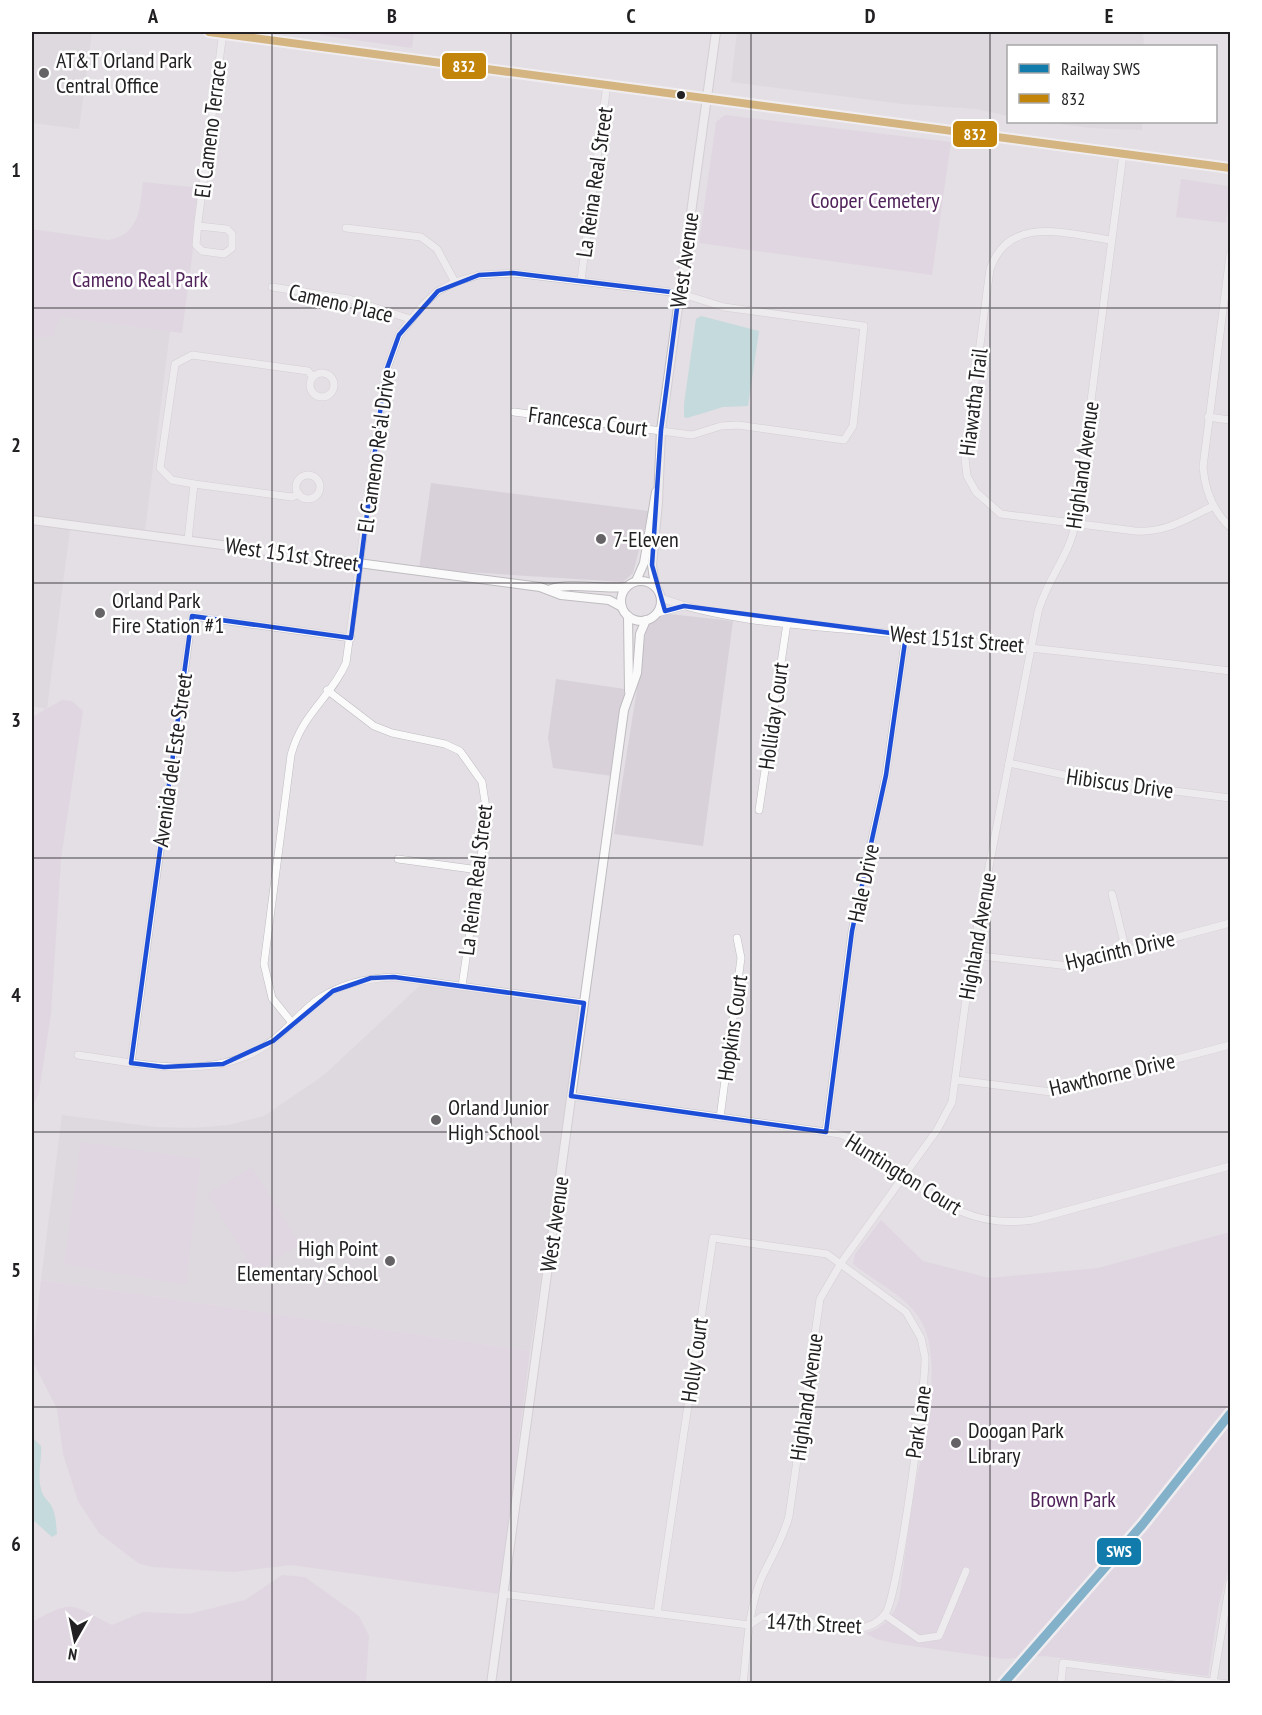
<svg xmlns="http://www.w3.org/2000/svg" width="1262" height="1715" font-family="'PT Sans Narrow',sans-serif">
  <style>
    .built { fill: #d8d1da }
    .green { fill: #dccde0 }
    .water { fill: #a1d5d3 }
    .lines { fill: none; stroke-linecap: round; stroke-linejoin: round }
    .minor-casing { stroke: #bfbcc0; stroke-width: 8 }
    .tertiary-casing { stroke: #bfbcc0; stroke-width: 10 }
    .minor { stroke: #fbfafb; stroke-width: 7 }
    .tertiary { stroke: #fbfafb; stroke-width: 8 }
    .bus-1-casing { stroke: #fff; stroke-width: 12 }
    .bus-1 { stroke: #c28409; stroke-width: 8 }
    .rail-1-casing { stroke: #fff; stroke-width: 14 }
    .rail-1 { stroke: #117bac; stroke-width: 9 }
    .marked { fill: none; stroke: #1d4ed8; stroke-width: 4.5; stroke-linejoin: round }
    .grid { fill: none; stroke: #232024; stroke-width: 1.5; stroke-opacity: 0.55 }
    .poi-dot { fill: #666367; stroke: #fff; stroke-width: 2 }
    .bus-dot { fill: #232024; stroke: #fff; stroke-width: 2 }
    .labels { text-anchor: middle; stroke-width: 5; stroke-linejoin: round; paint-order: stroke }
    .poi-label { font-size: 22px; fill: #232024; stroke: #fff; text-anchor: start }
    .street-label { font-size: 22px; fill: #232024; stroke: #fff }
    .park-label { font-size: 22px; fill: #51235b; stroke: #fff }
    .line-badge { stroke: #fff; stroke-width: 2 }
    .badge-label { font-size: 16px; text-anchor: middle; font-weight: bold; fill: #fff }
    .neatline { fill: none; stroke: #232024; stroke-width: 2 }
    .grid-label { font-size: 20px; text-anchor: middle; font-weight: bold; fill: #232024 }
  </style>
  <rect width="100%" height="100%" fill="#e3dfe4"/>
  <g class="built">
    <path d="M32 32H92L79 129 32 123Z"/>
    <path d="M737 32H1143L1144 46H1008V116L977 109 903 104 731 82Z"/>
    <path d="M1044 122H1142V130L1091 128Z"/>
    <path d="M61 317 170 331 145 531 32 517V338L39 337Z"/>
    <path d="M431 483 649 511 633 573 623 582 419 569Z"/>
    <path d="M32 524 70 529 47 709 32 706Z"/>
    <path d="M660 613 733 621 703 846 614 834 648 619Z"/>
    <path d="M556 679 625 689 612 776 553 768 548 738Z"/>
    <path d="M428 978 582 1000 530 1351 41 1280 62 1115 155 1127 192 1128 229 1125 264 1116 324 1075Z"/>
  </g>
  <g class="green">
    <path d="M325 32H414L412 48 320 35Z"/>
    <path d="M725 115 951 142 932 275 699 243 716 122Z"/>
    <path d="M1181 179 1228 186 1230 193 1226 223 1176 217Z"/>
    <path d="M143 182 201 188 182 333 61 317 56 324 54 336 32 338V229L108 240C139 235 140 209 143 182Z"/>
    <path d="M62 700 72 701 83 711 61 859 51 1014 39 1092 32 1108V717Z"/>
    <path d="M81 1142 201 1159 186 1285 64 1264Z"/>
    <path d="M252 1167 300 1244 255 1272 207 1194Z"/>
    <path d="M881 1220 923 1261 989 1278 1098 1268 1230 1232V1564L1219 1604 1208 1676 1044 1656 1004 1659 898 1644 876 1639 866 1633C884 1628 894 1616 899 1599 904 1567 907 1535 912 1504 920 1454 947 1364 920 1319 906 1296 874 1281 853 1264L855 1254Z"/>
    <path d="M41 1280 530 1351 499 1594 291 1565 233 1572 152 1567 138 1563 99 1533 78 1501 63 1454 57 1409 32 1360Z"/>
    <path d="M282 1575 305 1577 359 1616 369 1636 366 1683H32V1622C75 1599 69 1604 112 1625L143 1612 189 1614 245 1600Z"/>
  </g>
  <g class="water">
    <path d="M701 316 759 331 748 406 723 407 687 418 684 417V404L696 319Z"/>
    <path d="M32 1437 41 1446C42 1461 37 1474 41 1489 42 1495 47 1500 51 1505 56 1514 56 1524 57 1534L52 1537 32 1519Z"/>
  </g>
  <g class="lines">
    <defs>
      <g id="minor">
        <path d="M198 226 227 229 232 234V248L224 254 202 251 196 245 198 222 223 32"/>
        <path d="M346 228 421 237 437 249 455 282"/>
        <path d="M1111 240C1067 234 1009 214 990 269L965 458 967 476 976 492 1001 514 1135 531C1165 533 1187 519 1213 506"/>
        <path d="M1230 255 1203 467C1205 491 1213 511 1230 527"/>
        <path d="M581 280 607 84"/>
        <path d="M272 287 349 299 410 319"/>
        <circle cx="322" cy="385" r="12"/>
        <path d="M1208 417 1230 420"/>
        <circle cx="308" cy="487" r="12"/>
        <path d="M194 484 292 497 299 494"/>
        <path d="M188 540 194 484 172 480 160 468 175 364 192 355 308 371 313 377"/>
        <path d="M661 598C729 623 806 625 877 632 995 644 1113 656 1230 671"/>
        <path d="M657 613 684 606"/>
        <path d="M327 690 374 726 392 733 445 744 460 751 482 782 487 815 462 986"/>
        <path d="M1009 763 1087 780 1230 798"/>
        <path d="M759 810 787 623"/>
        <path d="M398 859 479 870"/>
        <path d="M1112 894 1126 951"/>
        <path d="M972 955 1069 966 1230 923"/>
        <path d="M293 1024 272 998 264 964 291 755C302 713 330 699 346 663L385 374 399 335 423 305 438 291 455 282 479 275 513 273 679 293 724 307 864 326 853 426 844 440 738 425 721 426 692 435 514 412"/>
        <path d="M78 1055C134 1063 194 1078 249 1055 282 1040 294 1016 320 998 343 983 367 978 394 977L584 1003"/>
        <path d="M131 1063 192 616 351 638"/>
        <path d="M956 1080 1051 1092 1230 1045"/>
        <path d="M571 1096 840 1134C855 1140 867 1149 880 1158 931 1194 965 1230 1033 1220L1230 1166"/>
        <path d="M720 1118 741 958 737 938"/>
        <path d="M826 1132 852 931 886 775 906 635"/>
        <path d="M503 1594 749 1625 763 1616 858 1629C869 1626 878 1624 885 1614 898 1599 926 1386 925 1357L921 1338 906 1312 827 1254 713 1238 657 1613"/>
        <path d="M885 1615 919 1639 939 1636 966 1571"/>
        <path d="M1213 1682 1230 1582"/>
        <path d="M743 1684C747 1649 748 1609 762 1577 772 1556 783 1539 789 1516L820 1299 841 1263 937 1130 952 1102 972 955 1038 612C1047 579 1070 555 1075 524L1123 154"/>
        <path d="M1061 1684 1063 1663 1228 1684"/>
      </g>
      <g id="tertiary">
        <path d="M209 32 1230 168"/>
        <path d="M32 520 540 587 561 595 609 600 622 607"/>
        <circle cx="641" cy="601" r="20"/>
        <path d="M636 581 644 563 656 492"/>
        <path d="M655 586 652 565 658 502 661 430 716 32"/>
        <path d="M551 589C571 582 604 590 626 587"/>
        <path d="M628 616 629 691"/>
        <path d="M491 1684 624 710 637 673 640 634 646 620"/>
      </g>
    </defs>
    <use href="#minor" class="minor-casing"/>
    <use href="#tertiary" class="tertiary-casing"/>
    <use href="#minor" class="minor"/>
    <use href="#tertiary" class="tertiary"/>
    <defs>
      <path id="bus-1" d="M209 32 1230 168"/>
    </defs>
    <use href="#bus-1" class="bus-1-casing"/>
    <use href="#bus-1" class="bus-1"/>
    <defs>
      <path id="rail-1" d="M1003 1684 1142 1525 1230 1414"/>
    </defs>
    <use href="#rail-1" class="rail-1-casing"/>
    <use href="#rail-1" class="rail-1"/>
  </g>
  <path d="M0 0H1262V1715H0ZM513 273 679 293 661 430 652 565 665 611 684 606 906 635 886 775 852 931 826 1132 571 1096 584 1003 394 977 371 978 333 991 273 1041 223 1064 164 1067 131 1063 192 616 351 638 385 374 399 335 438 291 479 275Z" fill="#e3dfe4" fill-opacity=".55" fill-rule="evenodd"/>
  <path class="marked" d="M513 273 679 293 661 430 652 565 665 611 684 606 906 635 886 775 852 931 826 1132 571 1096 584 1003 394 977 371 978 333 991 273 1041 223 1064 164 1067 131 1063 192 616 351 638 385 374 399 335 438 291 479 275Z"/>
  <path class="grid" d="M272 32V1684M511 32V1684M751 32V1684M990 32V1684M32 308H1230M32 583H1230M32 858H1230M32 1132H1230M32 1407H1230"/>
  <g class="poi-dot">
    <circle cx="44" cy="73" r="6"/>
    <circle cx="601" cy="539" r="6"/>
    <circle cx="100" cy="613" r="6"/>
    <circle cx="436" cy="1120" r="6"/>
    <circle cx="390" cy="1261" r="6"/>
    <circle cx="956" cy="1443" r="6"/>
  </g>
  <circle class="bus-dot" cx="681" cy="95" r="5"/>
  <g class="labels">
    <g class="poi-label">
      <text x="56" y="68">AT&amp;T Orland Park<tspan x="56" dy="25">Central Office</tspan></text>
      <text x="613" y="547">7-Eleven</text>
      <text x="112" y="608">Orland Park<tspan x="112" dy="25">Fire Station #1</tspan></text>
      <text x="448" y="1115">Orland Junior<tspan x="448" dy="25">High School</tspan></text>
      <text x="378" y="1256" text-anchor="end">High Point<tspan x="378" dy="25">Elementary School</tspan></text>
      <text x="968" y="1438">Doogan Park<tspan x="968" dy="25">Library</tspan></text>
    </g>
    <g class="street-label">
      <text transform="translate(210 129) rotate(-83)" y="8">El Cameno Terrace</text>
      <text transform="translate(594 182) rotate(-82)" y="8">La Reina Real Street</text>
      <text transform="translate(684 260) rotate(-82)" y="8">West Avenue</text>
      <text transform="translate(341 303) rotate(13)" y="8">Cameno Place</text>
      <text transform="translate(973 402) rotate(-83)" y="8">Hiawatha Trail</text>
      <text transform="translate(588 421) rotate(7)" y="8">Francesca Court</text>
      <text transform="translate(376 451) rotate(-82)" y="8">El Cameno Re'al Drive</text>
      <text transform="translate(1082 465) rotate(-82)" y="8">Highland Avenue</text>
      <text transform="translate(292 554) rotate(8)" y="8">West 151st Street</text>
      <text transform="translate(957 639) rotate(5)" y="8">West 151st Street</text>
      <text transform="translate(773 716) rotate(-82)" y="8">Holliday Court</text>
      <text transform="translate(172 760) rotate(-82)" y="8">Avenida del Este Street</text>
      <text transform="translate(1120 783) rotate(8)" y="8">Hibiscus Drive</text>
      <text transform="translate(475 880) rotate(-83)" y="8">La Reina Real Street</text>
      <text transform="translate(863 883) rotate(-78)" y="8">Hale Drive</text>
      <text transform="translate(977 936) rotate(-80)" y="8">Highland Avenue</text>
      <text transform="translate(1120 950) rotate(-13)" y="8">Hyacinth Drive</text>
      <text transform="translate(732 1028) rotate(-82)" y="8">Hopkins Court</text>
      <text transform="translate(1112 1074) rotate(-13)" y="8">Hawthorne Drive</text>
      <text transform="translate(904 1174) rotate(32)" y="8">Huntington Court</text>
      <text transform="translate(554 1224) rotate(-82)" y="8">West Avenue</text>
      <text transform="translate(694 1360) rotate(-82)" y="8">Holly Court</text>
      <text transform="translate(806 1397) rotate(-82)" y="8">Highland Avenue</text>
      <text transform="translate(918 1422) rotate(-82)" y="8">Park Lane</text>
      <text transform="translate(814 1623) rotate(3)" y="8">147th Street</text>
    </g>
    <g class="park-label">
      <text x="875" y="208">Cooper Cemetery</text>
      <text x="140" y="287">Cameno Real Park</text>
      <text x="1073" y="1507">Brown Park</text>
    </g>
  </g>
  <g class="line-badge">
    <rect x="441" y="52" width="46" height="28" rx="6" fill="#c28409"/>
    <rect x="952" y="120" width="46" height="28" rx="6" fill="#c28409"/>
    <rect x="1096" y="1537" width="46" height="29" rx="6" fill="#117bac"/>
  </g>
  <g class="badge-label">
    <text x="464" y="72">832</text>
    <text x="975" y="140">832</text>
    <text x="1119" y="1557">SWS</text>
  </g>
  <rect width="1262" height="1715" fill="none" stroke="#ffffff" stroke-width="66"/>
  <rect x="1007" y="45" width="210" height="78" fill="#ffffff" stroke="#a7a6a7" stroke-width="1.5"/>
  <rect x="1019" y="64" width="30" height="9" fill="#117bac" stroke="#a7a6a7" stroke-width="1.5"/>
  <text x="1061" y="75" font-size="18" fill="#232024">Railway SWS</text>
  <rect x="1019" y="94" width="30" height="9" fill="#c28409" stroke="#a7a6a7" stroke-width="1.5"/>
  <text x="1061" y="105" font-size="18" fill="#232024">832</text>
  <g transform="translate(75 1640) rotate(189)" stroke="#ffffff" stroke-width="4.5" paint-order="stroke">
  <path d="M0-4.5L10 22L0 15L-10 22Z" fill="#232024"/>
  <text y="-9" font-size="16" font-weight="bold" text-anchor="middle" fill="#232024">N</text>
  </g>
  <rect x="33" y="33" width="1196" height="1649" class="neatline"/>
  <g class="grid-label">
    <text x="153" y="23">A</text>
    <text x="392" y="23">B</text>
    <text x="631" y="23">C</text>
    <text x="870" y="23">D</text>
    <text x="1109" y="23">E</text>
    <text x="16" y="177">1</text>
    <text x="16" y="452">2</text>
    <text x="16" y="727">3</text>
    <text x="16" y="1002">4</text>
    <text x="16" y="1277">5</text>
    <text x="16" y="1551">6</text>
  </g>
</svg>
